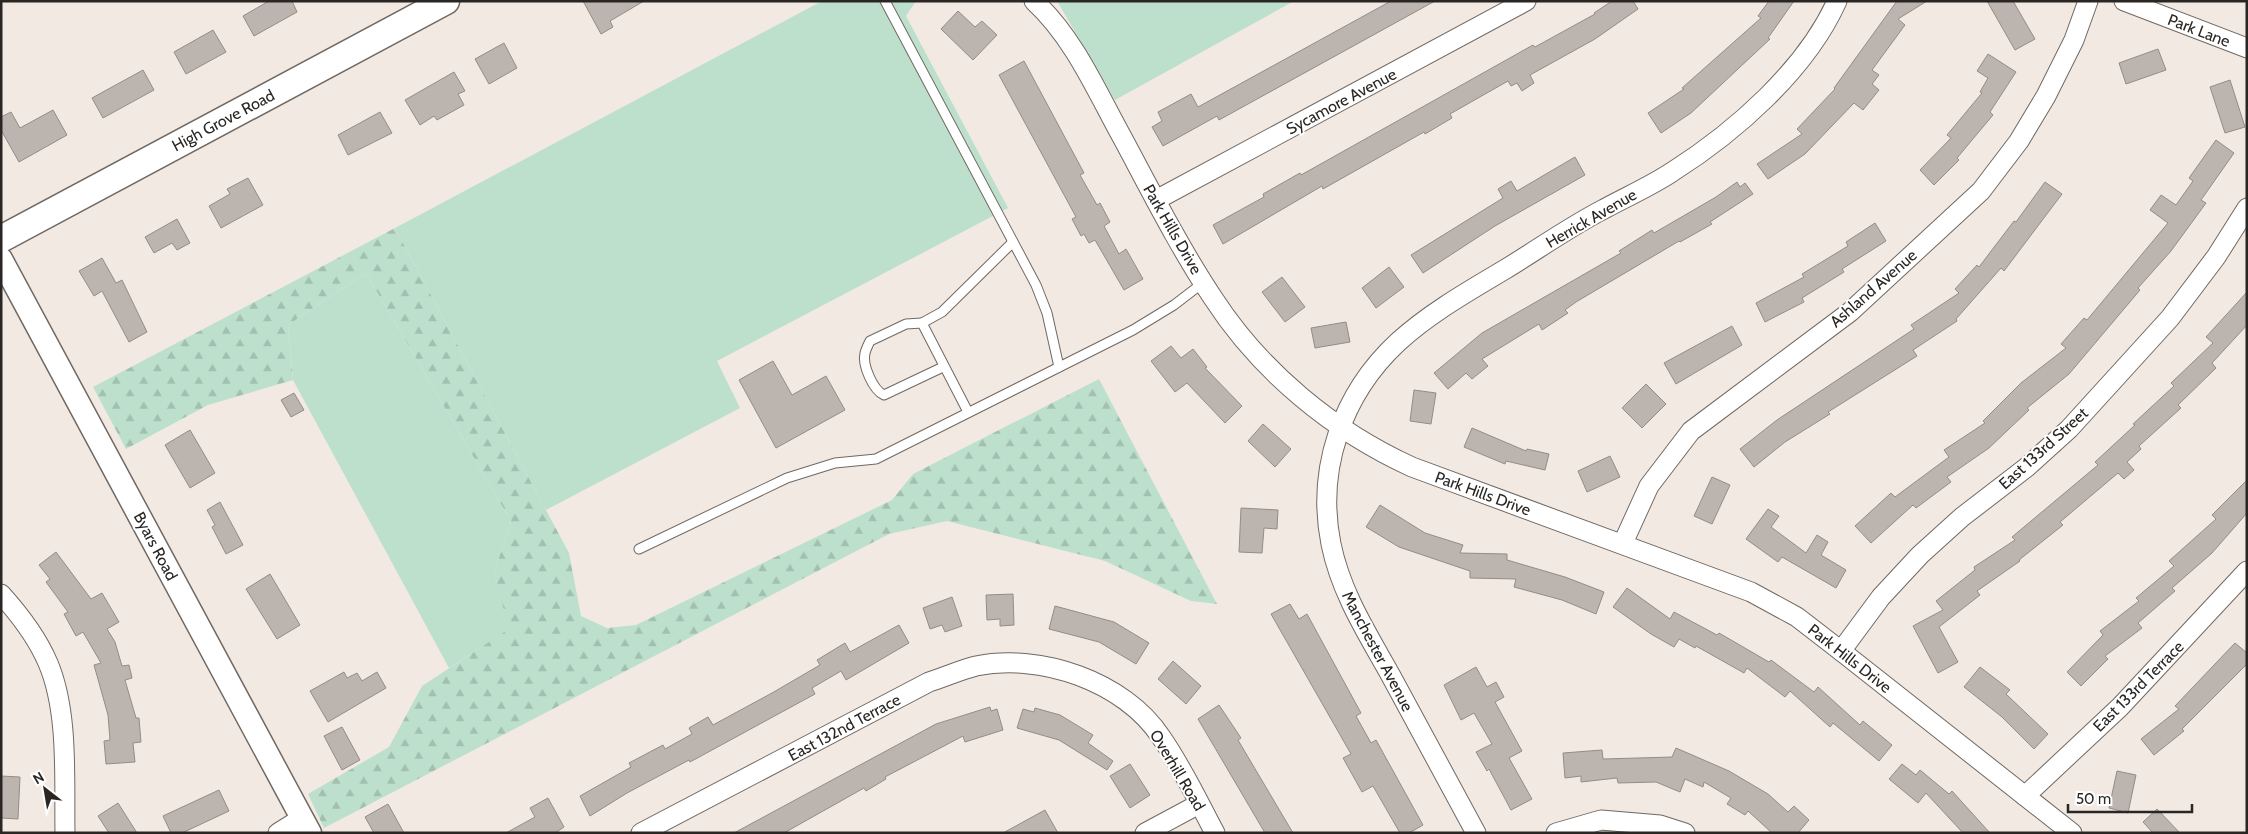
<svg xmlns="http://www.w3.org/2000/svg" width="2248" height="834" font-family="Cabin,sans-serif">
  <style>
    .green { fill: #bde0cc }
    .forest { fill: url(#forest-firs) }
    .building { fill: #bcb4ae; stroke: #948c86 }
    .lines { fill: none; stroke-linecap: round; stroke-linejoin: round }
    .service-casing { stroke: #706862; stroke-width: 11 }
    .minor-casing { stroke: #706862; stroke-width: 21 }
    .tertiary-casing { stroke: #706862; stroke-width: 25 }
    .secondary-casing { stroke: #706862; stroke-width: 29 }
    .service { stroke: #fff; stroke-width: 9 }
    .minor { stroke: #fff; stroke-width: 19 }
    .tertiary { stroke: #fff; stroke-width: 22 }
    .secondary { stroke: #fff; stroke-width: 26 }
    .labels { text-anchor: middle; stroke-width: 4; stroke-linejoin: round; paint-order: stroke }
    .street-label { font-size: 16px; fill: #292623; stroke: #fff }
  </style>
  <defs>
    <pattern id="forest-firs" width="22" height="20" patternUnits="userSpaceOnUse" patternTransform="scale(1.25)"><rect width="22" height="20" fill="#bde0cc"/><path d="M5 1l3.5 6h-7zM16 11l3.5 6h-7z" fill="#a2c0af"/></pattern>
  </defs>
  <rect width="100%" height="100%" fill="#f2e9e2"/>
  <g class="green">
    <path d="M822 1H916L906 16 1008 208 717 361 740 408 546 510 395 228Z"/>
    <path d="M1057 1H1294L1115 100Z"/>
    <path d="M366 273 511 521 494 573 510 629 449 668 293 380 288 325Z"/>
  </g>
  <path class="forest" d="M395 228 569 553 581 616 607 628 636 625 892 500 913 474 1099 379 1217 604 1191 601 1105 561 947 521 889 534 324 828 308 794 389 747 422 686 509 629 494 573 511 521 366 273 288 325 293 380 208 405 126 449 93 387Z"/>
  <g class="building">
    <path d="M269 1H292L297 12 254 36 243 16Z"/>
    <path d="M583 1H644L610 21 613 27 601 34Z"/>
    <path d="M1391 1H1435L1219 120 1217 116 1163 146 1152 127 1162 121 1158 112 1191 94 1198 107Z"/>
    <path d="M1612 1H1633L1638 9 1595 39 1530 75 1534 83 1522 91 1517 83 1511 86 1508 81 1450 114 1452 118 1425 134 1424 132 1323 189 1322 186 1223 244 1213 225 1264 197 1263 194 1300 173 1301 175 1533 45 1535 47 1595 14 1594 13Z"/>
    <path d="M1769 1H1794L1768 38 1770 39 1691 113 1661 133 1648 113 1684 89 1682 88 1761 18 1758 16Z"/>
    <path d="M1897 1H1927L1898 19 1905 25 1872 70 1879 75 1872 84 1879 90 1863 110 1854 103 1805 154 1768 179 1757 164 1802 134 1797 129 1835 89 1834 88Z"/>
    <path d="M1987 1H2013L2035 39 2015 50Z"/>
    <path d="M958 11 975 27 982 21 997 35 973 60 941 29Z"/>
    <path d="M213 30 226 52 186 74 174 52Z"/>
    <path d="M504 43 517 68 489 84 475 59Z"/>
    <path d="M2158 49 2166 70 2126 84 2119 63Z"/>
    <path d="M1988 54 2016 72 1990 112 1993 115 1957 158 1959 160 1934 185 1920 170 1951 138 1947 135 1982 93 1980 92 1988 78 1977 71Z"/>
    <path d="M1024 61 1084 173 1080 175 1097 205 1100 203 1110 222 1104 226 1119 254 1126 249 1143 279 1124 290 1095 240 1089 243 1084 234 1081 236 1072 219 1076 217 999 75Z"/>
    <path d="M143 70 154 90 103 118 92 98Z"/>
    <path d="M454 72 465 91 458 94 464 105 437 120 434 116 420 125 405 100Z"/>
    <path d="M2230 80 2245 127 2225 133 2210 87Z"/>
    <path d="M53 110 67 135 19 162 1 130V117L11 112 20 128Z"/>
    <path d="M380 112 392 133 348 155 338 135Z"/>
    <path d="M2216 140 2234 153 2201 200 2206 203 2171 251 2138 288 2140 290 2069 374 2027 408 2029 410 1989 448 1947 477 1951 482 1916 508 1913 505 1871 543 1855 526 1891 493 1895 497 1949 457 1944 450 1985 423 1983 421 2021 383 2066 348 2061 344 2084 318 2087 320 2168 223 2150 210 2161 195 2176 205 2193 181 2189 178Z"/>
    <path d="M1575 157 1585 175 1495 226 1423 273 1411 255 1503 198 1498 189 1511 181 1517 191Z"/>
    <path d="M248 178 263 205 221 228 209 206 230 194 227 189Z"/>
    <path d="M1737 182 1740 187 1745 183 1753 194 1710 222 1712 224 1680 242 1679 241 1576 302 1565 310 1568 313 1542 330 1539 324 1482 359 1488 366 1472 379 1466 373 1448 389 1434 373 1482 333 1621 253 1619 251 1652 230 1654 233 1716 197Z"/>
    <path d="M2045 182 2062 194 2004 271 2001 268 1956 319 1957 321 1913 350 1917 356 1828 412 1830 414 1785 442 1754 467 1740 449 1777 420 1914 329 1911 325 1959 293 1955 289 1977 265 1979 267 2014 221 2016 222Z"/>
    <path d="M177 219 190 243 177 250 172 243 154 253 145 237Z"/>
    <path d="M1875 223 1886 241 1842 269 1844 272 1802 298 1804 302 1765 322 1756 303 1804 277 1802 274 1848 246 1846 242Z"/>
    <path d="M102 258 116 283 122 280 147 332 129 342 102 291 94 296 79 271Z"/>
    <path d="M1389 267 1404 287 1376 308 1362 288Z"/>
    <path d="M1282 277 1305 307 1285 322 1262 292Z"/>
    <path d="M2247 292V325L2212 363 2216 368 2178 405 2181 408 2139 446 2141 449 2127 462 2134 470 2124 479 2118 473 2060 522 2063 525 2019 560 2020 561 1977 591 1980 595 1939 627 1958 662 1938 673 1913 626 1943 610 1936 601 1975 570 1974 567 2015 540 2012 537 2098 465 2095 462 2135 425 2133 424 2174 386 2171 383 2213 343 2206 337Z"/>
    <path d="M1346 322 1350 342 1315 348 1311 328Z"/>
    <path d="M1732 326 1742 345 1676 384 1664 363Z"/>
    <path d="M1171 346 1181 358 1193 349 1207 367 1205 368 1242 406 1225 423 1187 383 1175 392 1151 361Z"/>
    <path d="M773 361 792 395 826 376 845 410 776 448 739 380Z"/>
    <path d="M1646 384 1666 404 1642 428 1622 408Z"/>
    <path d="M1414 390 1436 393 1431 424 1410 421Z"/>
    <path d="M294 393 304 410 291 417 281 400Z"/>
    <path d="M1263 424 1291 449 1275 467 1248 441Z"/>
    <path d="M1472 428 1526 451 1527 449 1549 454 1545 470 1506 461 1505 464 1464 447Z"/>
    <path d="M190 430 215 473 190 488 165 445Z"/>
    <path d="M1610 456 1620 477 1587 492 1578 471Z"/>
    <path d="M1712 477 1730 485 1712 524 1694 516Z"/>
    <path d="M2247 480V513L2212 553 2172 588 2175 591 2138 623 2142 628 2105 656 2108 659 2081 686 2067 672 2103 635 2100 631 2139 601 2136 598 2174 566 2169 561 2216 519 2212 515Z"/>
    <path d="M220 502 243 545 226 554 212 527 215 525 207 510Z"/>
    <path d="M1380 505 1425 533 1463 545 1460 553 1507 554V560L1565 577 1604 592 1596 614 1562 600 1514 587 1516 579 1470 578V571L1399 547 1366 527Z"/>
    <path d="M1241 508 1278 510 1277 529 1264 528 1262 553 1239 552Z"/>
    <path d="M1768 509 1779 516 1771 527 1806 553 1817 535 1828 542 1821 555 1846 570 1836 588 1782 557 1778 562 1746 539Z"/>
    <path d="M56 552 91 599 102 593 119 622 107 629 115 642 122 666 129 665 132 678 125 680 136 718H139L141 742 133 743 135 762 106 764 104 741 110 740 108 715 94 665 101 663 83 632 76 636 64 614 68 612 46 582 50 579 39 565Z"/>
    <path d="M270 574 300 625 277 639 246 589Z"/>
    <path d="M1627 588 1670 619 1674 612 1717 635 1719 633 1769 662 1771 660 1814 692 1818 687 1860 725 1863 721 1892 745 1879 761 1833 723 1830 727 1790 691 1785 697 1747 668 1744 673 1696 646 1695 648 1679 639 1674 647 1651 634 1613 607Z"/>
    <path d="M1013 594 1014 625 1000 626V619L987 620 986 595Z"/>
    <path d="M952 597 962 626 945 632 942 625 930 629 923 608Z"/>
    <path d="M1290 604 1299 619 1307 614 1361 713 1356 716 1371 743 1376 740 1423 825 1409 833H1400L1373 786 1362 792 1343 758 1351 754 1271 614Z"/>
    <path d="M1055 606 1114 622 1149 643 1136 664 1099 642 1049 629Z"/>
    <path d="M899 625 909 643 846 680 841 671 812 688 815 694 690 762 689 760 627 793 590 816 580 796 631 767 629 763 663 745 665 749 692 734 689 728 708 717 713 725 772 693 820 665 817 660 845 643 850 652Z"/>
    <path d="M2235 643 2247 653V664L2182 729 2184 731 2154 755 2141 739 2179 709 2175 706Z"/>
    <path d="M1173 661 1201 686 1186 704 1158 679Z"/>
    <path d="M1476 667 1487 687 1496 682 1504 697 1495 702 1522 751 1509 758 1532 799 1511 810 1489 769 1487 771 1476 752 1492 744 1474 713 1461 720 1444 685Z"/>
    <path d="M1980 667 2010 690 2006 694 2048 734 2034 749 2002 717 1964 687Z"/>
    <path d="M344 672 347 678 357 673 362 681 377 672 386 688 328 722 310 691Z"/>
    <path d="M1219 705 1241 738 1238 740 1293 833H1265L1198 719Z"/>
    <path d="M990 707 991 711 997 709 1003 730 965 742 963 736 885 777 886 779 866 791 864 788 784 833H734L936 724Z"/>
    <path d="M1035 708 1060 715 1093 735 1088 743 1113 761 1107 770 1059 740 1017 728 1023 709 1034 712Z"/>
    <path d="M342 727 360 760 342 770 324 736Z"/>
    <path d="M1676 748 1729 771 1768 794 1788 812 1794 806 1809 820 1798 833H1772L1748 811 1745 815 1727 804 1731 798 1704 782 1703 787 1685 779 1680 792 1656 782 1618 783 1617 778 1581 782V776L1565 778 1563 753 1602 750 1603 759 1672 757Z"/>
    <path d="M1130 764 1150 795 1130 808 1110 776Z"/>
    <path d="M1902 764 1916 775 1920 770 1949 794 1952 791 1990 833H1963L1926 793 1918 803 1889 779Z"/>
    <path d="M2117 771 2136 775 2128 813 2109 808Z"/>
    <path d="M1 776 20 777 18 819 1 818Z"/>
    <path d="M219 790 229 811 182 833H171L163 816Z"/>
    <path d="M548 798 564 827 555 833H506L535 817 530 808Z"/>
    <path d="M118 803 137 833H109L98 816Z"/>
    <path d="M388 804 404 833H374L365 817Z"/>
    <path d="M2157 809 2180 833H2153L2143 822Z"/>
    <path d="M1045 810 1058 833H1003Z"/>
  </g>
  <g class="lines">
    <defs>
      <g id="service">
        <path d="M885 1 1036 285 1047 313 1059 367"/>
        <path d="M922 323 906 324 870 341C868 345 866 349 865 353 862 365 873 390 884 395L943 367"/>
        <path d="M968 412 922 323 942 312 1013 242"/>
        <path d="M639 549 787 478 835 463 876 459 1133 330 1174 305 1204 282"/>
      </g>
      <g id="minor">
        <path d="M1034 1C1074 38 1096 90 1122 137 1151 191 1179 247 1213 298 1261 372 1333 431 1412 467L1751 592 1797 617 1841 651 2072 833"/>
        <path d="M2124 1 2247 48"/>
        <path d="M1156 200 1526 1"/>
        <path d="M1623 543 1649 486 1691 431 1850 312 1981 191 2019 141 2046 96 2074 40 2088 1"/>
        <path d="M1 594C20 615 37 637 48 663 69 712 64 780 65 833"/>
        <path d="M1841 651 1881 597 1920 555 1962 517 2027 467 2069 429 2170 318 2216 257 2247 208"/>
        <path d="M2025 796 2120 707 2247 571"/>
        <path d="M278 833 302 818"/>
        <path d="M641 833 929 682C945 677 960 670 976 666 1040 653 1124 681 1161 737 1182 767 1198 801 1215 833"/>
        <path d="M1145 833 1199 804"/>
        <path d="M1476 833C1448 781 1419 728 1391 676 1367 633 1341 593 1331 544 1316 469 1342 394 1398 342 1430 313 1467 292 1504 270 1537 250 1569 227 1604 209 1626 197 1651 186 1672 172 1735 132 1806 70 1837 1"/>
        <path d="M1556 833 1601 820 1660 825 1685 833"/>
      </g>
      <path id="tertiary" d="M1 259 310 833"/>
      <path id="secondary" d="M1 239 446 1"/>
    </defs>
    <use href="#service" class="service-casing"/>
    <use href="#minor" class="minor-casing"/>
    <use href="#tertiary" class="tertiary-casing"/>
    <use href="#secondary" class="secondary-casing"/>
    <use href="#service" class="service"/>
    <use href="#minor" class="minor"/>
    <use href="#tertiary" class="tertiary"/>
    <use href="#secondary" class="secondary"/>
  </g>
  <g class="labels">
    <g class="street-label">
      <text transform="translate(2199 30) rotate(21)" y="6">Park Lane</text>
      <text transform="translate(1341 101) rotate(-28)" y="6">Sycamore Avenue</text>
      <text transform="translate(223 120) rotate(-28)" y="6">High Grove Road</text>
      <text transform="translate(1591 218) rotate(-30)" y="6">Herrick Avenue</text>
      <text transform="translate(1173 229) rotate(60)" y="6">Park Hills Drive</text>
      <text transform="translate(1873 288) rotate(-41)" y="6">Ashland Avenue</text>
      <text transform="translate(2043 448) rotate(-42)" y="6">East 133rd Street</text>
      <text transform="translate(1483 493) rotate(20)" y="6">Park Hills Drive</text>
      <text transform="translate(156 546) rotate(62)" y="6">Byars Road</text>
      <text transform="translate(1378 651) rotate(62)" y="6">Manchester Avenue</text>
      <text transform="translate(1850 658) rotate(38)" y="6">Park Hills Drive</text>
      <text transform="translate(2138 686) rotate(-45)" y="6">East 133rd Terrace</text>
      <text transform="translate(844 727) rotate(-28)" y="6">East 132nd Terrace</text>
      <text transform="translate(1178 770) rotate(59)" y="6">Overhill Road</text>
    </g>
  </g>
  <rect width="2248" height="834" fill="none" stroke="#292623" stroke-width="5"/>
  <g transform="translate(45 789) rotate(329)" stroke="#ffffff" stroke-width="4" paint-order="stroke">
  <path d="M0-4L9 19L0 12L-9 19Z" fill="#292623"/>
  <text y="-8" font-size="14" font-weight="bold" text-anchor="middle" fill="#292623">N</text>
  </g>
  <path d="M2068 804v8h124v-8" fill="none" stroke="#292623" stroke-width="2.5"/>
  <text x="2076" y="804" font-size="15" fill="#292623" stroke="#ffffff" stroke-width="4" paint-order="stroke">50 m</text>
</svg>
